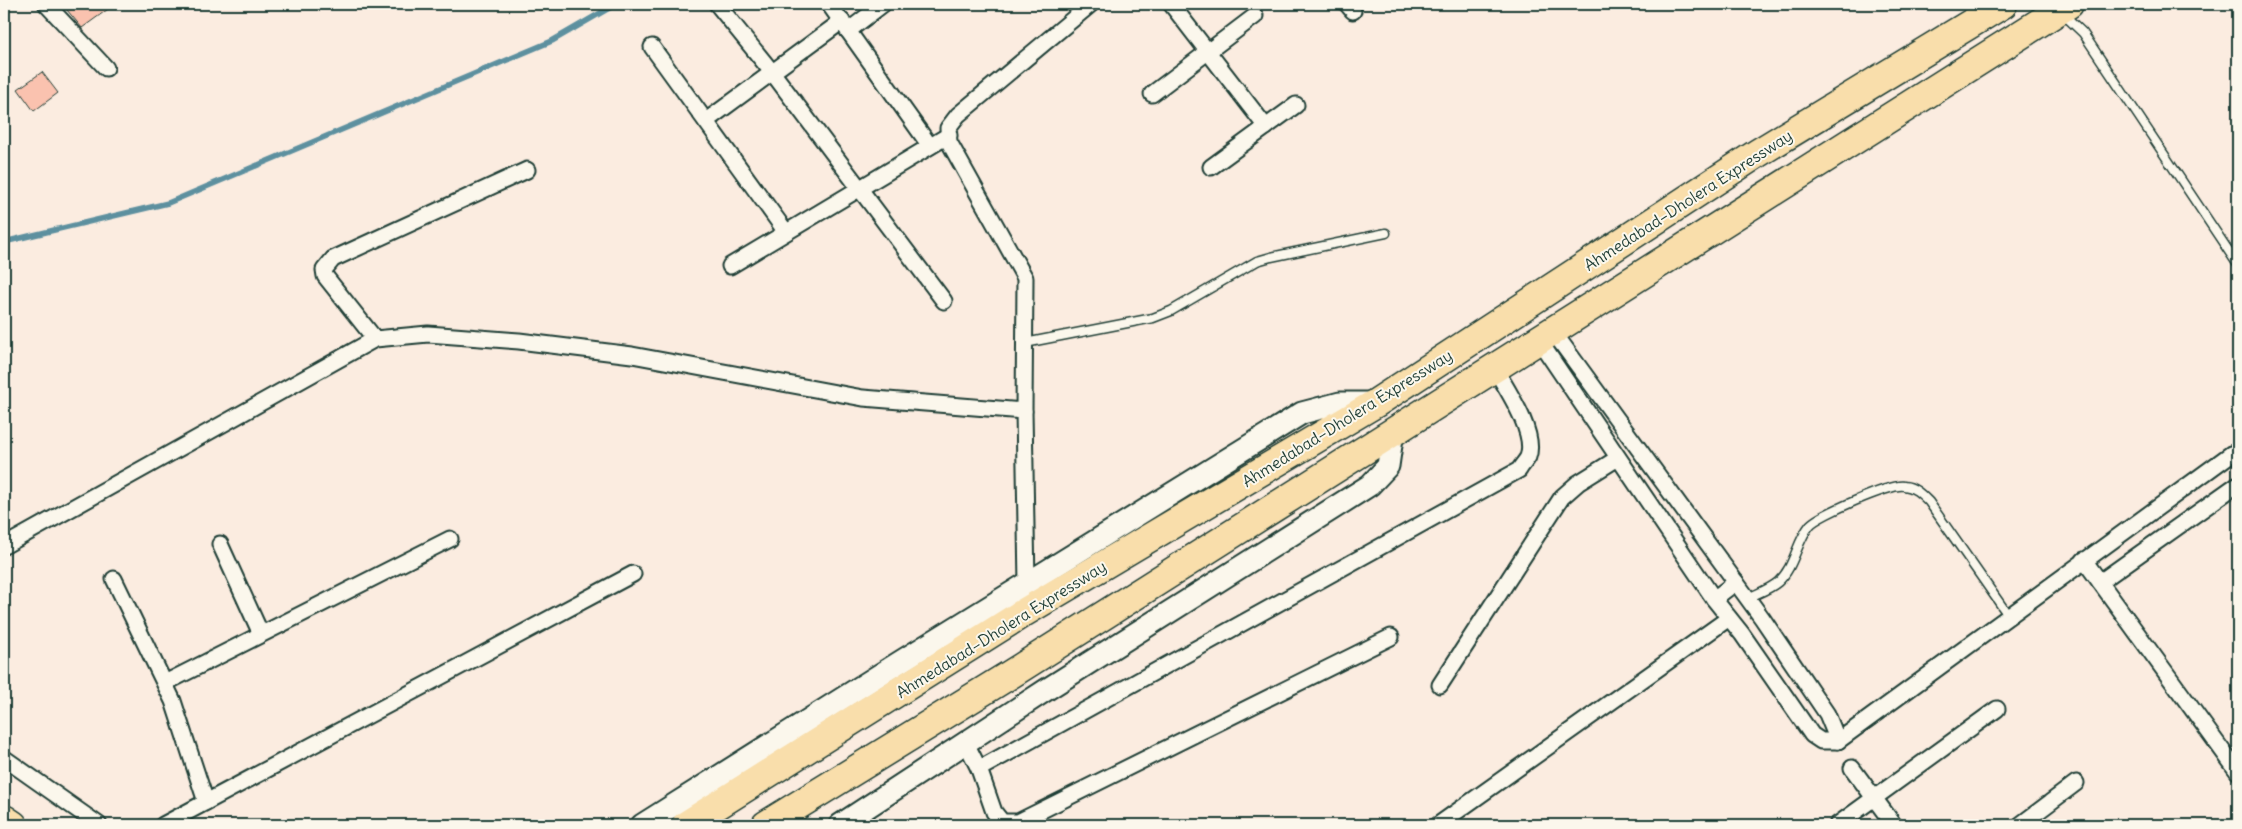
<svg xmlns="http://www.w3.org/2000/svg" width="2242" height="829" font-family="Delius,sans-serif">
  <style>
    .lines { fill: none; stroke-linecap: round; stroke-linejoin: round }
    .stream { stroke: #5d909f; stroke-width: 5.5 }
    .building { fill: #fac2af; stroke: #1f3d34 }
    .lane-casing { stroke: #1f3d34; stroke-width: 11 }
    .street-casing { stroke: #1f3d34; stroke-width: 19 }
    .secondary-casing { stroke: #1f3d34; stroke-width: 25 }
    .highway-casing { stroke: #1f3d34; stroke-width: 31 }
    .lane { stroke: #fbf7ec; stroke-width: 8 }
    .street { stroke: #fbf7ec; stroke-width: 15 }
    .secondary { stroke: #fbf7ec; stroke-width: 21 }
    .highway { stroke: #f9deab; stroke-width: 28 }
    .labels { text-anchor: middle; stroke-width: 4; stroke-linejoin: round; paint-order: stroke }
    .street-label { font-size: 16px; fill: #1f3d34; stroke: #fbf7ec }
  </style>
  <rect width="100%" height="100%" fill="#fbece0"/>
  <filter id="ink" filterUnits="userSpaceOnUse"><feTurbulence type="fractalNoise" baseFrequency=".02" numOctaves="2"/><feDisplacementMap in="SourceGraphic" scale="10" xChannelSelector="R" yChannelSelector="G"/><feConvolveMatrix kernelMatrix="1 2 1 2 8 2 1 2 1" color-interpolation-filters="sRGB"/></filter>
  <g filter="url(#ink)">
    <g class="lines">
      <path class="stream" d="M4 242 168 203 552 41 616 4"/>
    </g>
    <g class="building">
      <path d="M62 4H115L82 28Z"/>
      <path d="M42 72 58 93 34 111 18 89Z"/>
    </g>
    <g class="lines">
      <defs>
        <g id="lane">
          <path d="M2062 13 2083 33 2238 265"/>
          <path d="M1025 343 1153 318 1171 311 1257 261 1271 257 1386 233"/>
          <path d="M1748 598C1758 593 1770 589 1778 582 1795 567 1796 542 1810 525 1819 515 1891 483 1904 486 1915 487 1922 495 1929 502L2008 615"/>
        </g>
        <g id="street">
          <path d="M46 4 106 68"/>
          <path d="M717 4 772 72 944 301"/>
          <path d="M829 4 930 146"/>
          <path d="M1171 4 1266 127"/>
          <path d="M1347 4 1353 11"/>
          <path d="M848 31 883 4"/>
          <path d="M652 47 786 232"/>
          <path d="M1152 94 1255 16"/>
          <path d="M706 121 842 21"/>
          <path d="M1211 167 1296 105"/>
          <path d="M527 170 333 259 324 270 325 276 375 339 428 334 519 341 632 355 863 398 1024 411 1025 278 949 142 948 128 958 115 1091 4"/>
          <path d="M730 266 949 135"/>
          <path d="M1552 330 1762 618 1827 714 1838 741"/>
          <path d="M1538 339 1714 599 1742 634 1812 735 1821 741H1838L2231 454 2238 452"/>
          <path d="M1024 411 1027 584"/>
          <path d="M220 544 261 634"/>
          <path d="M4 546 375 339"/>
          <path d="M2084 560 2238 772"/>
          <path d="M114 579 173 701 206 802"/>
          <path d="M2100 582 2238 484"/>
          <path d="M1714 599 1736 582"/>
          <path d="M1391 637 1018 822H1002L994 812 979 769 1519 470C1521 466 1526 461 1528 457 1537 433 1506 388 1494 367"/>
          <path d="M165 683 450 539"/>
          <path d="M1440 685 1562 497 1578 483 1618 458"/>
          <path d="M966 743 979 769"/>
          <path d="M4 758 99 825"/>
          <path d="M1852 768 1894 825"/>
          <path d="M163 825 633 574"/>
          <path d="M1438 825 1729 618"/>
          <path d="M1837 825 1997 709"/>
          <path d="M2020 825 2076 783"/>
        </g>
        <g id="secondary">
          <path d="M642 825 900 662 1302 413 1340 403H1376"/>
          <path d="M840 825 1046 690 1370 485 1388 466 1393 431"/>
        </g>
        <g id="highway">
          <path d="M4 819 13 825"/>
          <path d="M686 825 1023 613 1376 403 1758 153 2003 4"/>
          <path d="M766 825 1011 674 2069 4"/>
        </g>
      </defs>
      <use href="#lane" class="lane-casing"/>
      <use href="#street" class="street-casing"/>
      <use href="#secondary" class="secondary-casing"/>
      <use href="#highway" class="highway-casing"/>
      <use href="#lane" class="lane"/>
      <use href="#street" class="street"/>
      <use href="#secondary" class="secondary"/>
      <use href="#highway" class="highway"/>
    </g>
  </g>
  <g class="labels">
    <g class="street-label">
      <text transform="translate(1688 200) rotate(-33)" y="6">Ahmedabad–Dholera Expressway</text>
      <text transform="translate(1347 418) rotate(-32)" y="6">Ahmedabad–Dholera Expressway</text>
      <text transform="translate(1001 629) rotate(-32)" y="6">Ahmedabad–Dholera Expressway</text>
    </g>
  </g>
  <rect width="2242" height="829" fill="none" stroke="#fbf7ec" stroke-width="20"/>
  <rect x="10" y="10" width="2222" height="809" fill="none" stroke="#1f3d34" stroke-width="2" filter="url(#ink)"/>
</svg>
